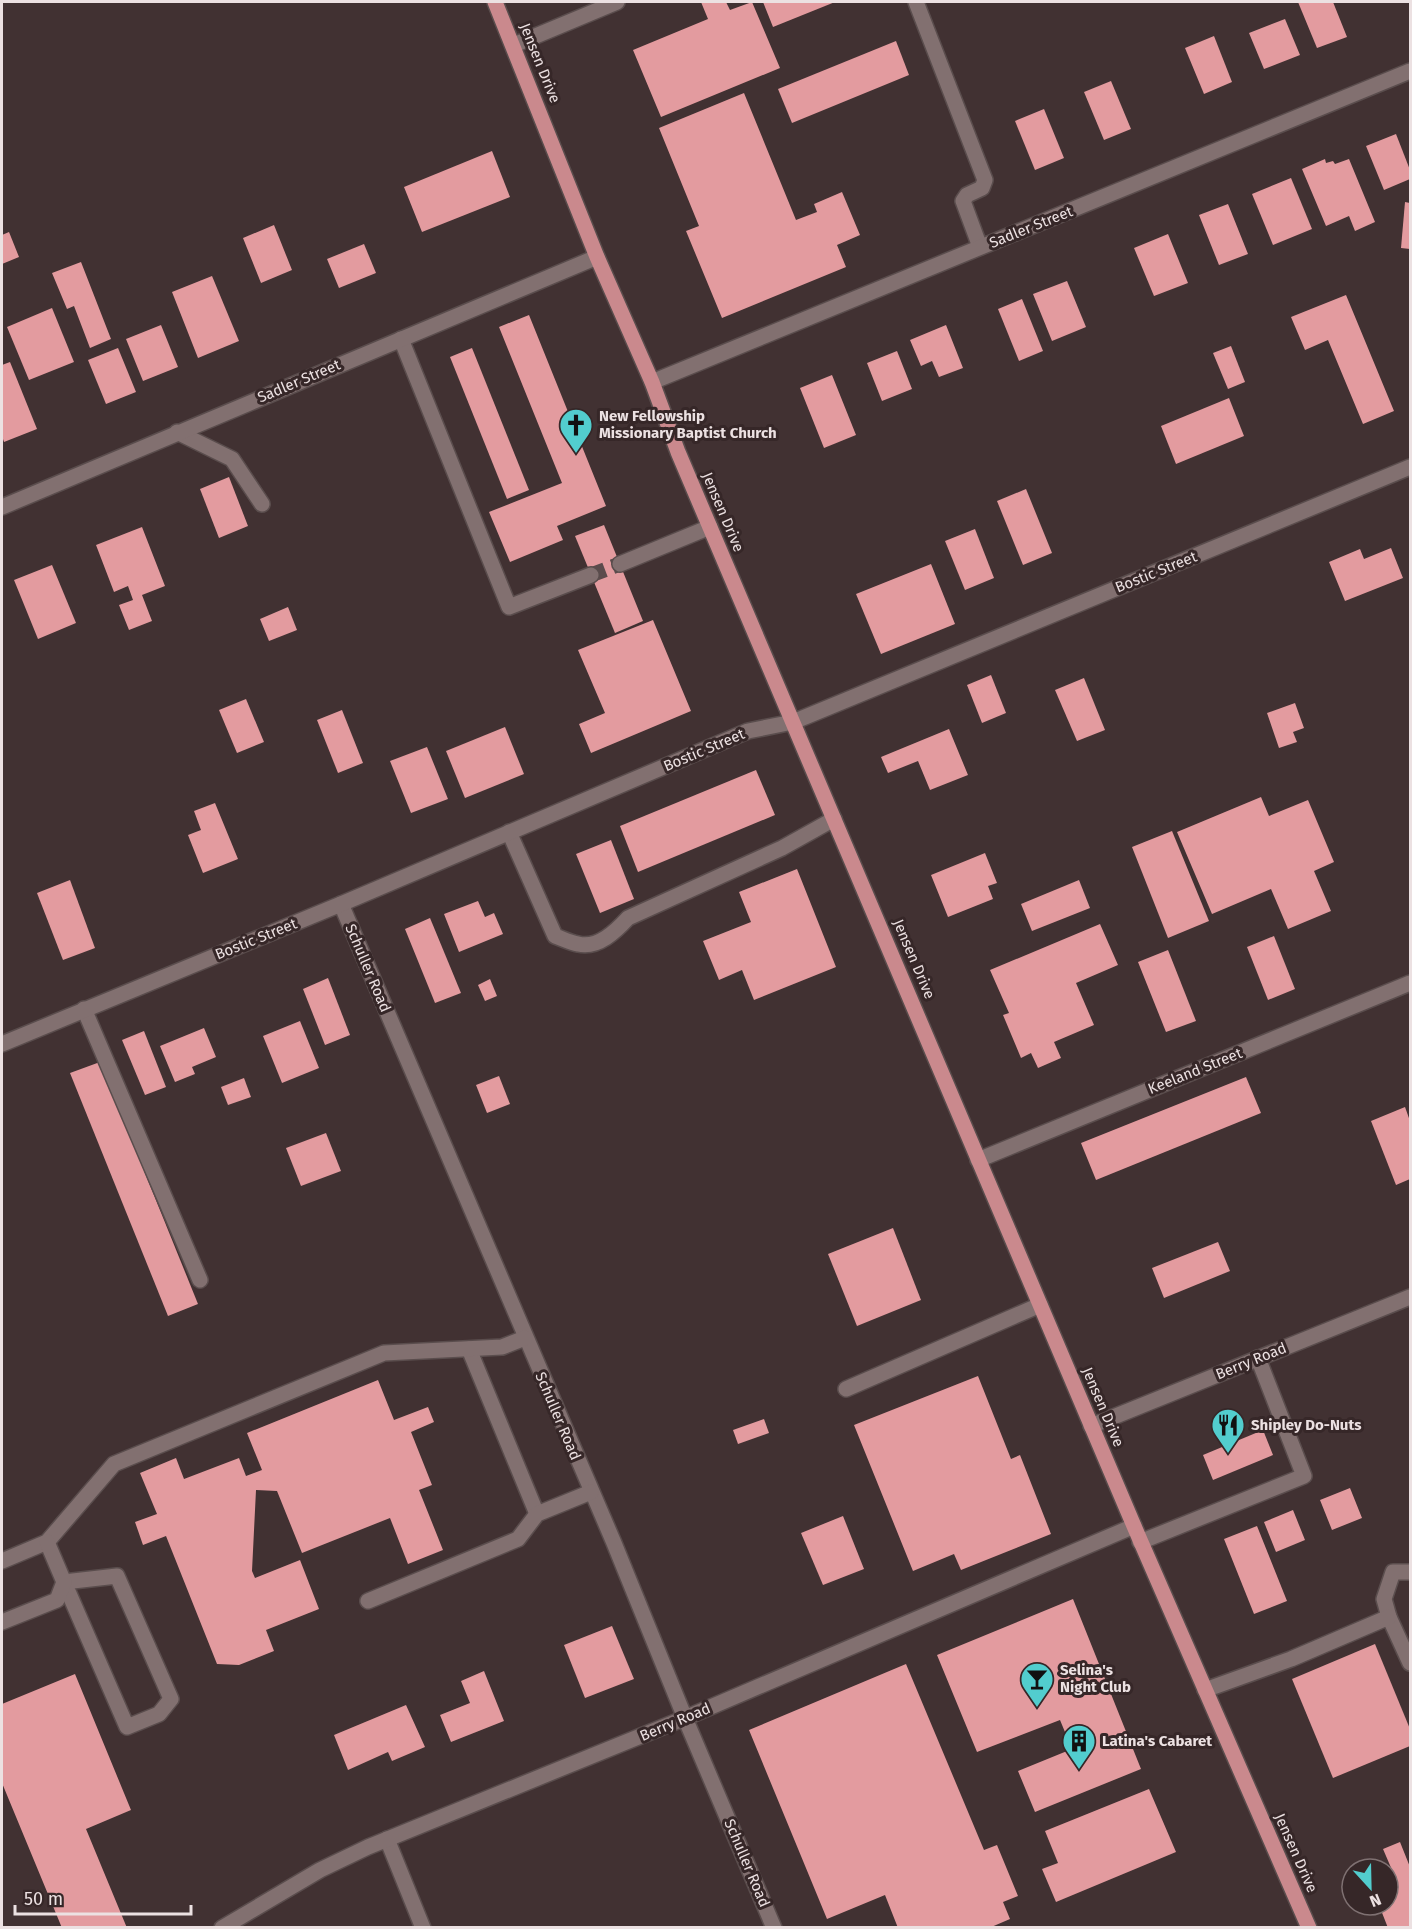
<svg xmlns="http://www.w3.org/2000/svg" width="1412" height="1929" font-family="'Fira Sans',sans-serif">
  <style>
    .building { fill: #e39b9f }
    .lines { fill: none; stroke-linecap: round; stroke-linejoin: round }
    .minor-tunnel { stroke: #5b4b4c; stroke-width: 15; stroke-dasharray: 15 8; stroke-linecap: butt }
    .minor-casing { stroke: #5a4d4d; stroke-width: 18 }
    .major-casing { stroke: #5a4d4d; stroke-width: 18 }
    .minor { stroke: #827070; stroke-width: 15 }
    .major { stroke: #ca898d; stroke-width: 15 }
    .labels { text-anchor: middle; stroke-width: 6; stroke-linejoin: round; paint-order: stroke }
    .street-label { font-size: 15px; fill: #ece1e2; stroke: #362728 }
    .poi-label { font-size: 15px; font-weight: bold; fill: #ece1e2; stroke: #362728; text-anchor: start }
  </style>
  <rect width="100%" height="100%" fill="#413132"/>
  <g class="building">
    <path d="M701 2H726L730 10 752 2 780 68 661 117 633 50 708 19Z"/>
    <path d="M763 2H835L773 27Z"/>
    <path d="M1298 2H1333L1347 37 1317 48Z"/>
    <path d="M1285 19 1300 55 1264 69 1249 33Z"/>
    <path d="M1214 36 1232 82 1204 94 1185 48Z"/>
    <path d="M896 41 909 75 792 123 778 89Z"/>
    <path d="M1111 81 1131 129 1104 140 1084 92Z"/>
    <path d="M744 93 796 220 817 212 814 204 842 192 860 235 837 245 846 267 722 318 686 231 699 226 659 128Z"/>
    <path d="M1044 109 1064 158 1035 170 1015 121Z"/>
    <path d="M1396 134 1410 170V179L1384 190 1366 146Z"/>
    <path d="M492 151 510 197 422 232 404 187Z"/>
    <path d="M1325 159 1326 163 1333 161 1335 164 1349 159 1375 222 1355 231 1349 216 1326 226 1302 169Z"/>
    <path d="M1291 178 1312 229 1273 245 1252 194Z"/>
    <path d="M1405 202 1410 203V249L1401 248Z"/>
    <path d="M1228 204 1248 254 1219 265 1199 215Z"/>
    <path d="M274 225 292 270 261 283 243 238Z"/>
    <path d="M9 232 19 257 2 264V235Z"/>
    <path d="M1168 234 1188 283 1154 296 1134 248Z"/>
    <path d="M364 244 376 273 339 288 327 259Z"/>
    <path d="M81 262 111 339 90 348 74 306 67 309 52 273Z"/>
    <path d="M212 276 239 341 198 358 172 292Z"/>
    <path d="M1067 281 1086 327 1052 341 1033 294Z"/>
    <path d="M1346 295 1394 411 1363 424 1328 340 1305 350 1291 317Z"/>
    <path d="M1022 299 1043 351 1019 361 998 309Z"/>
    <path d="M52 308 74 362 29 380 7 327Z"/>
    <path d="M529 315 606 506 557 526 563 540 510 562 489 512 562 483 499 327Z"/>
    <path d="M161 325 178 367 143 381 126 339Z"/>
    <path d="M946 325 963 368 939 377 932 361 921 366 910 340Z"/>
    <path d="M1231 346 1245 382 1228 389 1213 353Z"/>
    <path d="M118 348 136 392 106 404 88 360Z"/>
    <path d="M472 348 529 490 507 499 450 357Z"/>
    <path d="M897 351 912 389 882 401 867 363Z"/>
    <path d="M10 362 37 429 4 442 2 436V365Z"/>
    <path d="M832 375 856 435 824 448 800 388Z"/>
    <path d="M1229 398 1244 436 1176 464 1161 426Z"/>
    <path d="M229 477 248 526 219 538 200 489Z"/>
    <path d="M1026 489 1052 553 1023 565 997 501Z"/>
    <path d="M604 525 643 621 615 633 575 536Z"/>
    <path d="M142 527 165 586 142 595 152 621 129 630 119 605 133 600 128 586 114 592 96 545Z"/>
    <path d="M975 529 994 578 965 590 945 541Z"/>
    <path d="M1391 548 1403 578 1345 601 1329 562 1360 549 1364 559Z"/>
    <path d="M931 564 955 624 881 654 856 594Z"/>
    <path d="M52 565 76 623 38 639 14 580Z"/>
    <path d="M288 607 297 630 269 641 260 619Z"/>
    <path d="M653 620 691 711 591 753 579 724 605 713 578 650Z"/>
    <path d="M991 675 1006 713 982 723 967 685Z"/>
    <path d="M1084 678 1105 730 1077 741 1055 690Z"/>
    <path d="M246 699 264 742 237 753 219 710Z"/>
    <path d="M1295 703 1304 728 1293 732 1297 742 1279 748 1267 713Z"/>
    <path d="M342 710 363 763 338 773 317 720Z"/>
    <path d="M505 727 524 774 465 798 446 751Z"/>
    <path d="M949 729 968 775 930 790 918 761 888 773 881 757Z"/>
    <path d="M427 747 448 799 411 813 390 761Z"/>
    <path d="M756 770 775 815 638 872 620 826Z"/>
    <path d="M1261 797 1269 816 1308 800 1334 862 1314 871 1331 911 1288 929 1271 889 1212 914 1177 832Z"/>
    <path d="M215 803 238 859 203 873 188 835 201 830 194 811Z"/>
    <path d="M1172 831 1209 921 1168 938 1132 847Z"/>
    <path d="M611 840 634 899 600 913 576 854Z"/>
    <path d="M985 853 997 883 988 886 993 899 948 917 931 875Z"/>
    <path d="M797 869 836 967 754 1000 742 970 719 980 703 941 751 922 739 892Z"/>
    <path d="M70 880 95 948 63 960 37 893Z"/>
    <path d="M1079 880 1090 908 1032 931 1021 904Z"/>
    <path d="M478 901 485 917 494 913 503 934 459 952 444 914Z"/>
    <path d="M430 918 461 993 435 1003 405 929Z"/>
    <path d="M1100 924 1118 965 1076 983 1094 1025 1054 1042 1061 1058 1038 1068 1031 1053 1021 1058 1003 1015 1009 1013 990 970Z"/>
    <path d="M1274 936 1295 989 1268 1000 1247 947Z"/>
    <path d="M1168 950 1196 1021 1166 1032 1138 962Z"/>
    <path d="M328 978 350 1035 325 1045 303 989Z"/>
    <path d="M490 979 497 996 485 1001 478 985Z"/>
    <path d="M300 1021 319 1068 282 1083 263 1036Z"/>
    <path d="M204 1028 216 1057 192 1067 195 1074 175 1082 160 1046Z"/>
    <path d="M144 1031 166 1087 145 1095 122 1040Z"/>
    <path d="M100 1062 198 1304 168 1316 70 1073Z"/>
    <path d="M499 1076 510 1104 487 1113 476 1085Z"/>
    <path d="M1246 1077 1261 1113 1096 1180 1081 1143Z"/>
    <path d="M244 1078 251 1097 228 1105 221 1087Z"/>
    <path d="M1405 1107 1410 1121V1179L1396 1185 1371 1121Z"/>
    <path d="M326 1133 341 1171 301 1186 286 1148Z"/>
    <path d="M893 1228 921 1300 857 1326 828 1254Z"/>
    <path d="M1218 1242 1230 1271 1164 1298 1152 1268Z"/>
    <path d="M978 1376 1011 1459 1020 1455 1051 1534 961 1570 954 1554 913 1571 854 1425Z"/>
    <path d="M378 1380 394 1420 428 1407 434 1422 411 1432 432 1485 419 1490 443 1550 408 1564 390 1518 302 1553 277 1491 256 1490 252 1571 255 1578 300 1560 319 1609 266 1630 274 1651 239 1665 217 1664 166 1536 143 1545 135 1522 157 1514 140 1473 176 1458 184 1479 239 1458 246 1476 262 1470 247 1433Z"/>
    <path d="M764 1419 769 1433 738 1444 733 1430Z"/>
    <path d="M1263 1430 1273 1455 1213 1480 1203 1455Z"/>
    <path d="M1350 1488 1362 1518 1332 1530 1320 1500Z"/>
    <path d="M1293 1510 1305 1540 1276 1552 1264 1522Z"/>
    <path d="M843 1516 864 1569 823 1585 801 1533Z"/>
    <path d="M1257 1526 1287 1601 1254 1614 1224 1539Z"/>
    <path d="M1073 1599 1141 1769 1035 1812 1018 1771 1072 1749 1060 1720 977 1752 937 1655Z"/>
    <path d="M612 1626 634 1679 585 1698 564 1645Z"/>
    <path d="M1375 1644 1410 1729V1746L1333 1778 1292 1679Z"/>
    <path d="M906 1664 984 1850 997 1845 1018 1896 1003 1902 1010 1919 989 1928H898L885 1895 827 1919 749 1730Z"/>
    <path d="M484 1671 504 1721 451 1742 440 1715 470 1703 461 1681Z"/>
    <path d="M75 1674 131 1810 86 1829 127 1928H62L2 1783V1704Z"/>
    <path d="M406 1705 425 1747 392 1761 388 1752 348 1770 334 1735Z"/>
    <path d="M1149 1789 1176 1852 1056 1902 1042 1869 1058 1863 1045 1831Z"/>
    <path d="M1400 1842 1410 1867V1928H1388L1379 1905H1388V1871L1392 1870 1383 1849Z"/>
  </g>
  <g class="lines">
    <path class="minor-tunnel" d="M591 575 620 564"/>
    <defs>
      <g id="minor">
        <path d="M916 2 985 180 982 188 967 195 963 201 980 247"/>
        <path d="M514 45 617 2"/>
        <path d="M401 339 509 607 591 575"/>
        <path d="M652 382 1410 71"/>
        <path d="M177 432 232 459 262 504"/>
        <path d="M2 507 597 257"/>
        <path d="M620 564 710 527"/>
        <path d="M509 832 555 936C563 939 571 943 578 944 598 949 616 931 628 918L782 848 834 819"/>
        <path d="M341 904 614 1543 685 1718 774 1928"/>
        <path d="M84 1009 200 1280"/>
        <path d="M2 1044 341 904 748 731 793 722 1410 467"/>
        <path d="M978 1160 1410 983"/>
        <path d="M469 1349 537 1514"/>
        <path d="M846 1389 1040 1305"/>
        <path d="M1091 1426 1410 1297"/>
        <path d="M1140 1542 1304 1476 1258 1358"/>
        <path d="M2 1561 47 1542 114 1464 384 1353 502 1347 525 1338"/>
        <path d="M1410 1572H1393L1384 1599 1389 1617 1410 1663"/>
        <path d="M117 1576 171 1699 159 1714 127 1727 64 1582Z"/>
        <path d="M368 1601 518 1539 537 1514 591 1492"/>
        <path d="M2 1622 57 1600 64 1582 47 1542"/>
        <path d="M1205 1690 1291 1659 1389 1617"/>
        <path d="M387 1839 423 1928"/>
        <path d="M222 1928 320 1870 368 1847 685 1718 1134 1526"/>
      </g>
      <path id="major" d="M495 2 597 257 652 382 678 452 1134 1526 1309 1928"/>
    </defs>
    <use href="#minor" class="minor-casing"/>
    <use href="#major" class="major-casing"/>
    <use href="#minor" class="minor"/>
    <use href="#major" class="major"/>
  </g>
  <defs>
    <symbol id="church-pin" viewBox="-11 -11 22 30"><path d="M0 17L-7.5 6A9.5 9.5 0 1 1 7.5 6Z" fill="#52cdce" stroke="#362728"/><path d="M-1.2-6h2.4v3.5h3.3v2.4h-3.3V6h-2.4V-.1h-3.3v-2.4h3.3Z" fill="#111"/></symbol>
    <symbol id="restaurant-pin" viewBox="-11 -11 22 30"><path d="M0 17L-7.5 6A9.5 9.5 0 1 1 7.5 6Z" fill="#52cdce" stroke="#362728"/><path d="M-5-6h1v4h1v-4h1v4h1v-4h1v5L-1.5 .5V6h-2V.5L-5-1ZM5-6V6H3V1.5H1.5Q1.5-4 5-6Z" fill="#111"/></symbol>
    <symbol id="bar-pin" viewBox="-11 -11 22 30"><path d="M0 17L-7.5 6A9.5 9.5 0 1 1 7.5 6Z" fill="#52cdce" stroke="#362728"/><path d="M-6-5H6L.8 .8V4.5H3.5V6h-7V4.5H-.8V.8Z" fill="#111"/></symbol>
    <symbol id="building-pin" viewBox="-11 -11 22 30"><path d="M0 17L-7.5 6A9.5 9.5 0 1 1 7.5 6Z" fill="#52cdce" stroke="#362728"/><path d="M-4-6H4V6H1V3H-1V6H-4ZM-2.5-4.3h1.7v1.8h-1.7ZM.8-4.3h1.7v1.8H.8ZM-2.5-1h1.7V.8h-1.7ZM.8-1h1.7V.8H.8Z" fill="#111"/></symbol>
  </defs>
  <g fill-rule="evenodd">
    <use href="#church-pin" x="557" y="406" width="38" height="52"/>
    <use href="#restaurant-pin" x="1209" y="1406" width="38" height="52"/>
    <use href="#bar-pin" x="1018" y="1660" width="38" height="52"/>
    <use href="#building-pin" x="1060" y="1722" width="38" height="52"/>
  </g>
  <g class="labels">
    <g class="street-label">
      <text transform="translate(540 63) rotate(68)" y="5">Jensen Drive</text>
      <text transform="translate(1031 227) rotate(-22)" y="5">Sadler Street</text>
      <text transform="translate(299 381) rotate(-23)" y="5">Sadler Street</text>
      <text transform="translate(723 512) rotate(67)" y="5">Jensen Drive</text>
      <text transform="translate(1156 572) rotate(-22)" y="5">Bostic Street</text>
      <text transform="translate(704 750) rotate(-23)" y="5">Bostic Street</text>
      <text transform="translate(256 939) rotate(-22)" y="5">Bostic Street</text>
      <text transform="translate(914 959) rotate(67)" y="5">Jensen Drive</text>
      <text transform="translate(368 968) rotate(67)" y="5">Schuller Road</text>
      <text transform="translate(1195 1071) rotate(-22)" y="5">Keeland Street</text>
      <text transform="translate(1251 1361) rotate(-22)" y="5">Berry Road</text>
      <text transform="translate(1103 1407) rotate(67)" y="5">Jensen Drive</text>
      <text transform="translate(558 1416) rotate(67)" y="5">Schuller Road</text>
      <text transform="translate(675 1722) rotate(-23)" y="5">Berry Road</text>
      <text transform="translate(1296 1853) rotate(66)" y="5">Jensen Drive</text>
      <text transform="translate(747 1863) rotate(67)" y="5">Schuller Road</text>
    </g>
    <g class="poi-label">
      <text x="599" y="421">New Fellowship<tspan x="599" dy="17">Missionary Baptist Church</tspan></text>
      <text x="1251" y="1430">Shipley Do-Nuts</text>
      <text x="1060" y="1675">Selina's<tspan x="1060" dy="17">Night Club</tspan></text>
      <text x="1102" y="1746">Latina's Cabaret</text>
    </g>
  </g>
  <rect width="1412" height="1929" fill="none" stroke="#ece1e2" stroke-width="6"/>
  <g transform="translate(1370 1887) rotate(158)"><circle r="28" fill="#362728" stroke="#7f7172" stroke-width="1.5"/>
  <path d="M0-4.5L10 22L0 15L-10 22Z" fill="#52cdce"/>
  <text y="-9" font-size="16" font-weight="bold" text-anchor="middle" fill="#ece1e2">N</text>
  </g>
  <path d="M15 1905v9h176v-9" fill="none" stroke="#ece1e2" stroke-width="3"/>
  <text x="24" y="1905" font-size="18" fill="#ece1e2" stroke="#362728" stroke-width="4.5" paint-order="stroke">50 m</text>
</svg>
